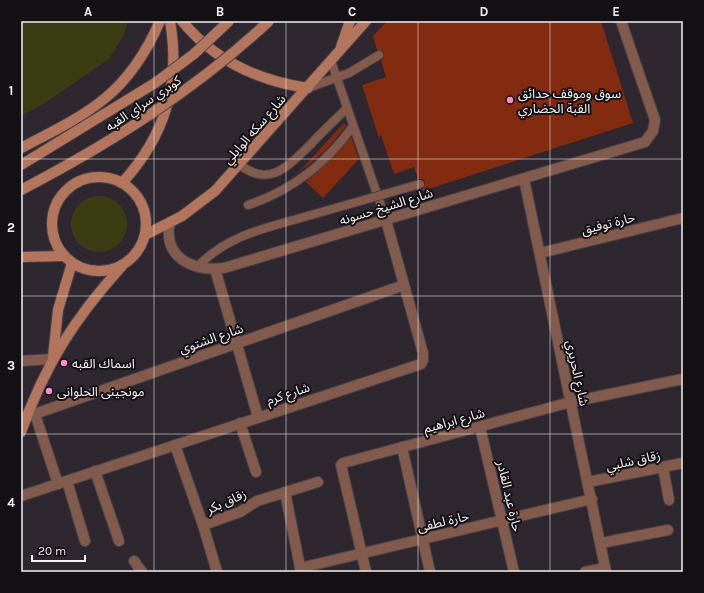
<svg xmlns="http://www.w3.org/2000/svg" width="704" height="593" font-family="Karla,'Noto Sans Arabic',sans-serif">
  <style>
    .green { fill: #3a3c13 }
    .building { fill: #822b10 }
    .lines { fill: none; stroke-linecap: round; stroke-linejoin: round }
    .lane-casing { stroke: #4a434b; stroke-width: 10 }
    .street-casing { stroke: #4a434b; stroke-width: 12 }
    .secondary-casing { stroke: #4a434b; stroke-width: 12 }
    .lane { stroke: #825b4c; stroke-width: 8 }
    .street { stroke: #825b4c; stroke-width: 10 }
    .secondary { stroke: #b3765d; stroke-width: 10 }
    .lane-bridge-casing { stroke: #4a434b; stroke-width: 10; stroke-linecap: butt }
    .secondary-bridge-casing { stroke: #4a434b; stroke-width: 12; stroke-linecap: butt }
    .lane-bridge { stroke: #825b4c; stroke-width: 8 }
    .secondary-bridge { stroke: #b3765d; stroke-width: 10 }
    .grid { fill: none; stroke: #f4f0f5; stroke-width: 1; stroke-opacity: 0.55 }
    .poi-dot { fill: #f98fc8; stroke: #141115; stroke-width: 1.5 }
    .labels { text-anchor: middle; stroke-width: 4; stroke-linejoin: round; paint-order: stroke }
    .poi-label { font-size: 13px; fill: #f4f0f5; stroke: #141115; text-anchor: start }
    .street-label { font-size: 13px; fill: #f4f0f5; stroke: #141115 }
    .neatline { fill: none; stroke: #f4f0f5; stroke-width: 1.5 }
    .grid-label { font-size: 13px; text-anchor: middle; font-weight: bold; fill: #f4f0f5 }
  </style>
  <rect width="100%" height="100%" fill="#2e272f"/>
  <g class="green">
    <path d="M21 21H128L124 35 109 59 45 103 21 116Z"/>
    <circle cx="99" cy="224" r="28"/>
  </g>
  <g class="building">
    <path d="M387 21H601L633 123 422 191 425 182 422 179H418L414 167 394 174 381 135 379 138 362 85 386 77 381 61 384 57V53L377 50 373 36Z"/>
    <path d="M344 123 346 126 328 148 297 174Z"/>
    <path d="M351 137 359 159 323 198 306 182 335 156Z"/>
  </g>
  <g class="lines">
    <defs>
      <g id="lane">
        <path d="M331 61 386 220"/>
        <path d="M308 88 349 73 379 55"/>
        <path d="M240 165C270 188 288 166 310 145 322 132 335 120 347 108"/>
        <path d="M248 205C293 190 326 164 353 126"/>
        <path d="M197 267C226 237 258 230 297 219"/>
      </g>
      <g id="street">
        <path d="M524 179 606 572"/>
        <path d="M170 222C162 258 194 272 224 268L645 142 653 131 655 120 621 21"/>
        <path d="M540 253 683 218"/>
        <path d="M215 269 258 417"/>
        <path d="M21 361 52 359"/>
        <path d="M35 414 58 484"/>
        <path d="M26 417 404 285"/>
        <path d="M240 423 256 472"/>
        <path d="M480 427 514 572"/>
        <path d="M175 445 203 525 240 512 257 501 318 482"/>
        <path d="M402 447 430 572"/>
        <path d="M663 467 669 500"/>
        <path d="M95 471 119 541"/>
        <path d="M67 481 85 541"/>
        <path d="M588 482 683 463"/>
        <path d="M285 492 301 572"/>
        <path d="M21 496 421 364 423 360V353L386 220"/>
        <path d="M203 525 217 572"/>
        <path d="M601 543 668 530"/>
        <path d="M134 561 142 572"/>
        <path d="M300 568 592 499"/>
        <path d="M366 572 341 465 343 463 571 402 683 379"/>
        <path d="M585 572 605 568"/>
      </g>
      <g id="secondary">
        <path d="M182 21C214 60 259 81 308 88"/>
        <path d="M341 47 350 21"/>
        <path d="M21 148C89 113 128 95 160 21"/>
        <circle cx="99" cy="224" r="47"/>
        <path d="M122 183C165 136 181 84 170 21"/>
        <path d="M145 235 182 216 215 191 366 21"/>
        <path d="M21 257 64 256"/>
        <path d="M53 357 58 310 72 263"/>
        <path d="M21 432C45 365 74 319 122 266"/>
      </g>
    </defs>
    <use href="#lane" class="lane-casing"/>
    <use href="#street" class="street-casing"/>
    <use href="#secondary" class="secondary-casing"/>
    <use href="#lane" class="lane"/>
    <use href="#street" class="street"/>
    <use href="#secondary" class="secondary"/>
    <defs>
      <path id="lane-bridge" d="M297 219 420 184"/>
      <g id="secondary-bridge">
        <path d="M21 165 155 83 194 54 229 21"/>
        <path d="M21 190C111 143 195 90 269 21"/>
      </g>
    </defs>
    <use href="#lane-bridge" class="lane-bridge-casing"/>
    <use href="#secondary-bridge" class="secondary-bridge-casing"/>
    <use href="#lane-bridge" class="lane-bridge"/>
    <use href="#secondary-bridge" class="secondary-bridge"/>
  </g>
  <path class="grid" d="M154 21V572M286 21V572M418 21V572M550 21V572M21 159H683M21 296H683M21 434H683"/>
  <g class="poi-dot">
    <circle cx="510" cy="100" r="4"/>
    <circle cx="64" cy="363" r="4"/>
    <circle cx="49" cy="391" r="4"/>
  </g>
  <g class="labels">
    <g class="poi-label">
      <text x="518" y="98">سوق وموقف حدائق<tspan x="518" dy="15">القبة الحضاري</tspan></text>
      <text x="72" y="368">اسماك القبه</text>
      <text x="57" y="396">مونجينى الحلوانى</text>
    </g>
    <g class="street-label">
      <text transform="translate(143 103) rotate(-34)" y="5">كوبري سراي القبه</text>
      <text transform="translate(254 129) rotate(-49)" y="5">شارع سكه الوايلي</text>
      <text transform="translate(386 206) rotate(-17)" y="5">شارع الشيخ حسونه</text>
      <text transform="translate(608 223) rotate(-14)" y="5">حارة توفيق</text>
      <text transform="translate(211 338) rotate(-19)" y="5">شارع الشتوي</text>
      <text transform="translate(578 373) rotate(78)" y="5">شارع الحريري</text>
      <text transform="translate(288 393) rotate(-18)" y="5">شارع كرم</text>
      <text transform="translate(454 420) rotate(-15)" y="5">شارع ابراهيم</text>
      <text transform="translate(633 460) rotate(-12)" y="5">زقاق شلبي</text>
      <text transform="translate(510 496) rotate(77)" y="5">حارة عبد القادر</text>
      <text transform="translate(226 501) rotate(-24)" y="5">زقاق بكر</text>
      <text transform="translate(443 521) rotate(-13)" y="5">حارة لطفى</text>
    </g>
  </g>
  <rect width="704" height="593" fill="none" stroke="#141115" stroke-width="44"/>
  <path d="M32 555v6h53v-6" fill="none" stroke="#f4f0f5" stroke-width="2"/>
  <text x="38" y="555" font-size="12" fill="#f4f0f5" stroke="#141115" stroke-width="3" paint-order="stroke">20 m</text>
  <rect x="22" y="22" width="660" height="549" class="neatline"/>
  <g class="grid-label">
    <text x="88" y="16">A</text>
    <text x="220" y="16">B</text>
    <text x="352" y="16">C</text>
    <text x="484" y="16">D</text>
    <text x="616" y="16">E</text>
    <text x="11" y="95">1</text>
    <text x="11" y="232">2</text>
    <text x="11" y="370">3</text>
    <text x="11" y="507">4</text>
  </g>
</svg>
